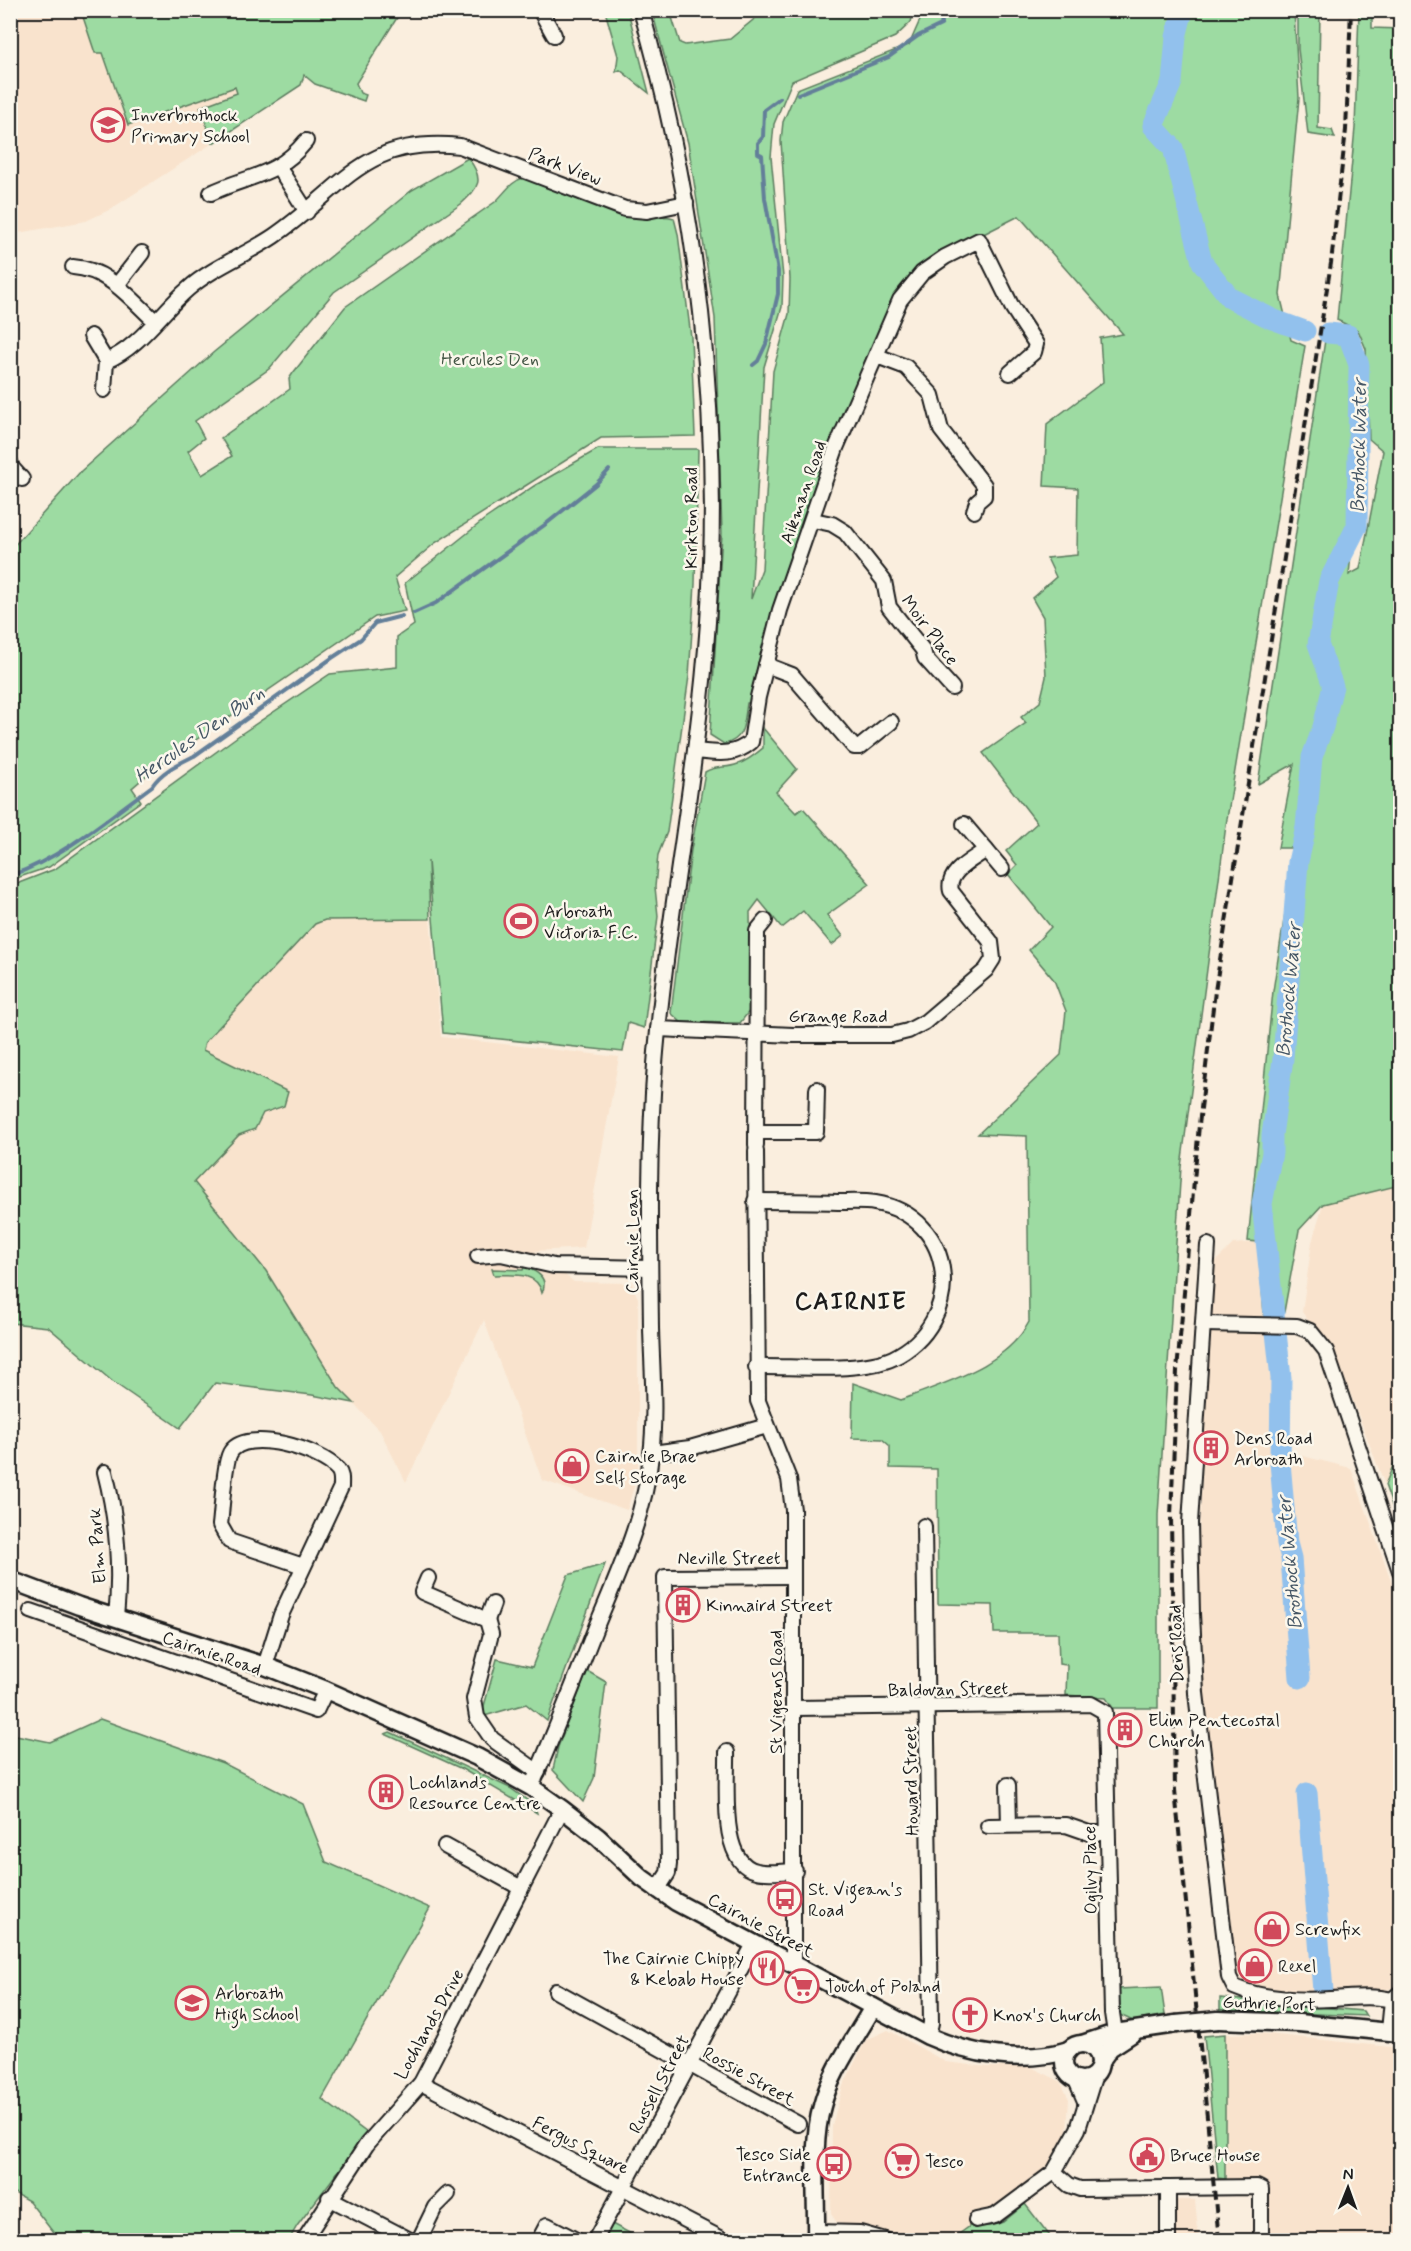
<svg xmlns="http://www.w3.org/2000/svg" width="1411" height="2251" font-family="Mynerve,sans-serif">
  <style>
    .built { fill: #f9e3cd }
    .green { fill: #9ddba2; stroke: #5c7c5f; stroke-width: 1.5 }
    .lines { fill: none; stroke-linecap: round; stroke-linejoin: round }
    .stream { stroke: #637f99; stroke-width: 4 }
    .river { stroke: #92c1ed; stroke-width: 21 }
    .minor-casing { stroke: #1c1c1c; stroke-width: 18 }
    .major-casing { stroke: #1c1c1c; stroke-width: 21 }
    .minor { stroke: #fbf7ec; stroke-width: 14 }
    .major { stroke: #fbf7ec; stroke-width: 16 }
    .rail { stroke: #1c1c1c; stroke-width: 4; stroke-dasharray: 9 4.5; stroke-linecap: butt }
    .major-bridge-casing { stroke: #1c1c1c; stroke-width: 21; stroke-linecap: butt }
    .major-bridge { stroke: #fbf7ec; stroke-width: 16 }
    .labels { text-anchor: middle; stroke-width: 5; stroke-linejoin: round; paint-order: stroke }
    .poi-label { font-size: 18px; fill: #1c1c1c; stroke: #fbf7ec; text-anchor: start }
    .street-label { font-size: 18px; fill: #1c1c1c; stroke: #fbf7ec }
    .park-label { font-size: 18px; fill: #435544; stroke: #fbf7ec }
    .water-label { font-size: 20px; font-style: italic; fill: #455665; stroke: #fbf7ec }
    .district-label { font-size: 24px; font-weight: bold; letter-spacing: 1.5px; fill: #1c1c1c; stroke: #fbf7ec }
  </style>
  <rect width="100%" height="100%" fill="#faeede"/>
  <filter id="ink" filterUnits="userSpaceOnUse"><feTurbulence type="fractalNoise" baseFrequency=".0167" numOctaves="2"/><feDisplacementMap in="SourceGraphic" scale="12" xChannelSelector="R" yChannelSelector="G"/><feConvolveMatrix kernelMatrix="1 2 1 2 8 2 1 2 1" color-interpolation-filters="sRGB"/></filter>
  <g filter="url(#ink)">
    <g class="built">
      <path d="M10 11H208L237 93 200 107 213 143 109 210 86 221 18 233 10 211Z"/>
      <path d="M430 919 441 1037 619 1057 584 1248 535 1251 574 1282 631 1283 638 1298V1473L627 1510 542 1480 484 1320 406 1482 380 1431 338 1387 266 1271 193 1182 239 1135 255 1129 263 1113 284 1106 202 1050 205 1042 315 924 325 920Z"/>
      <path d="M1400 1185V1449L1385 1485 1339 1364 1302 1312 1312 1242 1323 1204Z"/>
      <path d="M1258 1242 1275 1388 1272 1438 1274 1449 1351 1468 1400 1606V1986L1373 1993 1279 1996 1239 1986 1232 1976 1202 1680 1198 1555 1213 1264 1233 1244Z"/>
      <path d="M888 2030 946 2062 987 2067H1031L1060 2081 1069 2099 1067 2131 1049 2165 1031 2187 998 2210 971 2213 970 2226 951 2240H906L882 2230 837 2223 831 2214 832 2125 843 2086 866 2040Z"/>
      <path d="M1258 2033 1400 2048V2240H1266V2180L1225 2179V2034Z"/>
      <path d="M1173 2200H1195L1199 2240H1172Z"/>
    </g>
    <g class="green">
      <path d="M960 10 1294 11 1299 98 1280 295 1291 340 1305 346 1226 825 1181 1167 1158 1515V1708H1113L1106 1698 1066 1695 1067 1665 1059 1664 1058 1633H994L993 1605 938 1604 937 1469 890 1468V1446L882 1439 852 1438 853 1383 901 1400C945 1382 1005 1367 1029 1322L1027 1136 978 1134 1061 1055 1066 1011 1054 980 1029 950 1051 927 1008 874 1017 865 1006 851 1037 823 983 753 1026 723 1021 717 1040 702 1046 677 1043 617 1032 598 1056 577 1047 558 1077 555 1078 488 1044 486 1047 424 1103 382 1100 338 1123 334 1019 216 948 252 907 286 772 623 755 675 751 703H747C744 723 745 740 724 744L710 735 722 533 715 318 688 143 652 11H670L680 43 685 45 730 39 764 11H914L911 22 895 37 792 81 774 124 771 157 783 277 782 307 764 367 751 599 762 569 773 371 789 314 790 279 781 141 783 122 797 89 909 45 924 11H952V14Z"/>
      <path d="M396 11 400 13 356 83 360 93 366 95 364 101 315 84 304 75 301 85 213 143 200 107 237 93 235 87 128 125 103 53H95L81 11Z"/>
      <path d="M605 11H628L649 93 620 70 616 72 618 56Z"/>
      <path d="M1298 11H1320L1318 128 1332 130 1335 138 1308 134 1298 49Z"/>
      <path d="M1359 11H1372V28L1400 29V1185L1323 1204 1299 1230 1284 1312 1264 1314 1258 1242 1248 1241 1273 991 1295 848H1278L1294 764 1258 784 1325 340 1345 341 1355 367 1354 524 1349 575 1360 569 1383 451 1369 439 1366 349 1358 330 1337 320 1355 128Z"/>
      <path d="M468 158C485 180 479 187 461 204L334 292 269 369 195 421 204 438 188 451 202 475 232 456 221 438 290 389 289 379 293 373 345 307 495 202C504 194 511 181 523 178L631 217C646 219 659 214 674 218L678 234 691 337 695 436 601 438 435 543 395 577 405 611 375 617 155 768 132 788 141 801 49 867 11 880V549L81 471 214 352 412 190Z"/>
      <path d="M598 449H698L695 584 689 676 667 832 658 855 655 887 658 916 644 1028 628 1023 623 1052 443 1033 428 861 430 919 325 920 315 924 205 1042 203 1050 288 1092 284 1106 263 1113 255 1129 239 1135 194 1182 266 1271 338 1387 354 1403 312 1395 215 1383 180 1428 113 1382 48 1327 11 1323V886L55 869 238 736 330 674 397 667V637L414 625 405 583 485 519 534 486Z"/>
      <path d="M763 728 797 769 776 792 796 813 803 808 870 884 827 915 843 936 832 945 803 911 782 928 759 900 750 912 751 998 750 1010 740 1023 681 1022 671 1013 691 850 705 772C717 765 726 769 738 764 748 761 756 754 763 748Z"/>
      <path d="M524 1267C537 1271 549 1278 542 1293 537 1271 512 1275 494 1275L492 1269 523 1270Z"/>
      <path d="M1400 1449V1528L1385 1485Z"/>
      <path d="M605 1564 547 1721 526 1704 481 1717 497 1659 532 1667 568 1575Z"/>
      <path d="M587 1671 606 1682 594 1778 583 1802 553 1770 558 1747Z"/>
      <path d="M100 1719 223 1763 303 1804 326 1862 430 1908 322 2099 367 2133 297 2226 289 2240H59L29 2201 11 2191V1734L50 1742Z"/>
      <path d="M390 1732 510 1788 534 1805 537 1813 462 1769 385 1734Z"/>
      <path d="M1161 1987 1165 2015 1133 2021 1120 2015 1118 1989Z"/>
      <path d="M1220 1998 1363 2011 1366 2016 1220 2010Z"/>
      <path d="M1225 2034V2179L1218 2178 1204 2036Z"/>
      <path d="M1025 2204 1053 2240H951L970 2226H990L1003 2222Z"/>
      <path d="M612 2224 643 2240H603Z"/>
    </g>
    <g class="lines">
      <g class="stream">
        <path d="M798 94 889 57 918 36 941 25 944 10"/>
        <path d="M753 365 758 361 766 344 778 294V271L765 198 762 155 758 153V143L763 137 764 110 780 98"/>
        <path d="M414 613 436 603 546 524 596 484 609 470"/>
        <path d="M10 876C63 857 107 819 152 786 162 771 178 764 194 756L332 658 361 639 375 623 402 616"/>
      </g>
      <g class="river">
        <path d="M1183 10 1176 37 1172 82 1153 126 1173 148 1202 262 1230 298 1272 319 1305 331"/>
        <path d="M1300 1678 1291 1558 1287 1543 1280 1462 1281 1378 1262 1204 1272 1153V1135L1283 1059 1298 862 1306 827 1312 757 1323 727 1333 686 1318 644 1329 581 1357 526 1359 365 1348 335 1328 333"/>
        <path d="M1307 1793 1323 1991"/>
      </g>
      <defs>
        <g id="minor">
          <path d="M540 10 554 35"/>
          <path d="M279 168 307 212"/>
          <path d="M211 193C249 175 277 177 306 141"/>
          <path d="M73 267C108 269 131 299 155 321"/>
          <path d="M117 285 142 253"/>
          <path d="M91 336 106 361 104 390"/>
          <path d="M877 356 906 367 932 395 941 430 984 485V496L977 502 974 511"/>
          <path d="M106 361C139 348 161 312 188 289 213 267 246 255 274 236 344 188 363 136 460 146L625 209 647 211 686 203"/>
          <path d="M10 462 12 468 22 479"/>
          <path d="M813 520 832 524 845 532 884 581 889 607 923 650 925 658 952 688"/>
          <path d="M766 665 792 675 854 747H860L891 722"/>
          <path d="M695 751C717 753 733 757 751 742L758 697 780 610 836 448 900 300 922 273 945 257 979 240 1012 307 1036 344 1034 352 1010 373"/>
          <path d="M964 824 1002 869"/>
          <path d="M658 1029 793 1035H892L908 1031 925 1022 986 970 993 959 991 942 951 891C946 872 972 860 986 850"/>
          <path d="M756 1132H816L817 1089"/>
          <path d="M756 1145 757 931 765 921"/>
          <path d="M756 1151 758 1401 789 1479 793 1510V1964"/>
          <path d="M755 1201C783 1201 811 1201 838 1202 850 1202 863 1201 875 1203 957 1216 967 1322 893 1358 861 1373 793 1366 756 1367"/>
          <path d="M1208 1245 1190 1523 1192 1614 1196 1693 1229 1977 1234 1987C1264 2000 1298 2001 1331 1999 1351 1998 1372 1995 1392 2000"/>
          <path d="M478 1256 501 1254 554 1266 650 1268"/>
          <path d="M1203 1324 1297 1326 1310 1331 1326 1351 1400 1571"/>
          <path d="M652 1453 690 1448 767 1426"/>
          <path d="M105 1472C117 1519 121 1569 116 1618"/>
          <path d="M924 1526 931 2023 928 2036"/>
          <path d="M428 1578 422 1592 487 1620 491 1634 474 1699 477 1717 492 1739 538 1772"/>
          <path d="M31 1611 316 1711 326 1690"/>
          <path d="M487 1620 493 1604"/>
          <path d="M265 1666 281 1615 341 1487C341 1480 342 1475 338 1470 322 1450 245 1426 230 1453 224 1464 222 1510 220 1525L229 1541 303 1566"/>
          <path d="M795 1708 1091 1704 1105 1712 1112 2013 1115 2033"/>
          <path d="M727 1752C728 1782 718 1864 757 1871 768 1874 783 1871 795 1871"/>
          <path d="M1008 1785 1009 1825"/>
          <path d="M531 1787C554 1735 575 1681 596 1627 619 1571 645 1516 651 1455 656 1413 652 1369 651 1328 650 1240 648 1152 655 1064 667 916 698 770 708 622 722 417 698 208 641 10"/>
          <path d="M988 1826 1066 1825 1089 1833H1107"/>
          <path d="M445 1846 521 1888"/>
          <path d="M657 1890 668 1873 669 1864 665 1577 793 1576"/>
          <path d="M556 1991 798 2124"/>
          <path d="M1389 2031 1392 2000 1400 1993"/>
          <path d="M1075 2078 1085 2101"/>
          <path d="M421 2083 724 2240"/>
          <path d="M1054 2172 1069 2185 1080 2189 1257 2187 1261 2189V2240"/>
          <path d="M329 2198 410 2240"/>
          <path d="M976 2220 995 2216 1054 2172 1078 2129 1095 2074"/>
          <path d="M816 2232 860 2233 885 2240"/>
          <path d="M304 2240 367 2144 421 2083 562 1809"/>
          <path d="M419 2240 435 2207 448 2194"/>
          <path d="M539 2240 547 2225 576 2240"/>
          <path d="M595 2240 754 1944"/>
          <path d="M1168 2240V2188"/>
        </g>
        <g id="major">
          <path d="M10 1580 79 1606 265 1666 326 1690 477 1757 531 1787 562 1809 598 1837 642 1878 676 1902 928 2036C970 2055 1024 2064 1069 2050"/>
          <path d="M1218 2020 1299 2023 1400 2033"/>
          <path d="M1082 2044 1115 2033 1176 2024"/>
          <circle cx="1082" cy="2062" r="18"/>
          <path d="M1100 2062 1110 2048 1133 2033"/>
          <path d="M816 2240C817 2201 811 2143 822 2106 831 2071 855 2039 873 2007"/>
        </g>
      </defs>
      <use href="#minor" class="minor-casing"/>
      <use href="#major" class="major-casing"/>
      <use href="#minor" class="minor"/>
      <use href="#major" class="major"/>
      <path class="rail" d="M1219 2240 1175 1790 1171 1517 1177 1371 1199 1125 1215 991 1331 263 1346 130 1351 10"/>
      <defs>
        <path id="major-bridge" d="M1176 2024 1218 2020"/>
      </defs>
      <use href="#major-bridge" class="major-bridge-casing"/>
      <use href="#major-bridge" class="major-bridge"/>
    </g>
  </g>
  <defs>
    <symbol id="school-ring" viewBox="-11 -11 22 22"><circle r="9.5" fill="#fbf7ec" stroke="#d1495b" stroke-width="1.5"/><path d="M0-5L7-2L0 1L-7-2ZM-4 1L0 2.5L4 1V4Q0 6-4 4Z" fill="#d1495b"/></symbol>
    <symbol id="stadium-ring" viewBox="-11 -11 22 22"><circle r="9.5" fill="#fbf7ec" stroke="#d1495b" stroke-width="1.5"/><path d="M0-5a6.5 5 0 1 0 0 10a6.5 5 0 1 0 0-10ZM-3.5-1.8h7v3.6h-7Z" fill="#d1495b"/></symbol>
    <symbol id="building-ring" viewBox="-11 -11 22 22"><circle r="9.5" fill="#fbf7ec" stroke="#d1495b" stroke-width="1.5"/><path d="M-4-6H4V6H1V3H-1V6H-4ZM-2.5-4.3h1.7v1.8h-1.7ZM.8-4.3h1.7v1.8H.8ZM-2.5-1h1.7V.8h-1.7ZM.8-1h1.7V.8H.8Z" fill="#d1495b"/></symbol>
    <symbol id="shop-ring" viewBox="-11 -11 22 22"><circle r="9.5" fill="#fbf7ec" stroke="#d1495b" stroke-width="1.5"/><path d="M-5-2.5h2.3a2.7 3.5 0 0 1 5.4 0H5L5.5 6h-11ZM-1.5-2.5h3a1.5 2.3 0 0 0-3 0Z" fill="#d1495b"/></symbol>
    <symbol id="bus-ring" viewBox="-11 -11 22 22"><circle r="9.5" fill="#fbf7ec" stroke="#d1495b" stroke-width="1.5"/><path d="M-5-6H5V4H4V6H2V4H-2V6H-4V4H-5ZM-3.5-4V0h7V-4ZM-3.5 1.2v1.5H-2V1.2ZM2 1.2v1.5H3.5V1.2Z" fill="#d1495b"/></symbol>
    <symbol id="restaurant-ring" viewBox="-11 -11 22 22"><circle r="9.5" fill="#fbf7ec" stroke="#d1495b" stroke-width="1.5"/><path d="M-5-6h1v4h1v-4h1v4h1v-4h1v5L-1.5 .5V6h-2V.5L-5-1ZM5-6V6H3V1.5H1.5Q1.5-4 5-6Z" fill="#d1495b"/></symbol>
    <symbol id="supermarket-ring" viewBox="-11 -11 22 22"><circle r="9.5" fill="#fbf7ec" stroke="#d1495b" stroke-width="1.5"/><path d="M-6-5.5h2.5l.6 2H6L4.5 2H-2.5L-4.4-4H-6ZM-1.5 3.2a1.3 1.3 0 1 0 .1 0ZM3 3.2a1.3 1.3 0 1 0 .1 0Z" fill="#d1495b"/></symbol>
    <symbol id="church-ring" viewBox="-11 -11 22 22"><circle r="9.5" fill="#fbf7ec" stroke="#d1495b" stroke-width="1.5"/><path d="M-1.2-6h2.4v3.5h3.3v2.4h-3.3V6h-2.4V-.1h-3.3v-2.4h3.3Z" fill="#d1495b"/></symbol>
    <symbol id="civic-ring" viewBox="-11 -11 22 22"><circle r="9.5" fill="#fbf7ec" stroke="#d1495b" stroke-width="1.5"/><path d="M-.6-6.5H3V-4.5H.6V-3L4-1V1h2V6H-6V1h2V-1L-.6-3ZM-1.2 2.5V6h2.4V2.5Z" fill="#d1495b"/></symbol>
  </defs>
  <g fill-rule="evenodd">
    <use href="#school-ring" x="89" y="106" width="38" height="38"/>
    <use href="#stadium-ring" x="502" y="902" width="38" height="38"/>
    <use href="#building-ring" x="1192" y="1429" width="38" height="38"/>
    <use href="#shop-ring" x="553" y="1447" width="38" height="38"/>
    <use href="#building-ring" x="664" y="1586" width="38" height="38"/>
    <use href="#building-ring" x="1106" y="1711" width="38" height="38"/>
    <use href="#building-ring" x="367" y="1773" width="38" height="38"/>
    <use href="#bus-ring" x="766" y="1880" width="38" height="38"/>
    <use href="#shop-ring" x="1253" y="1910" width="38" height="38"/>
    <use href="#shop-ring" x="1236" y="1947" width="38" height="38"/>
    <use href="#restaurant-ring" x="748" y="1949" width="38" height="38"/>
    <use href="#supermarket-ring" x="783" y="1967" width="38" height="38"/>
    <use href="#school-ring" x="173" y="1984" width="38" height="38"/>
    <use href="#church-ring" x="951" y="1996" width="38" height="38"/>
    <use href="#civic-ring" x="1128" y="2136" width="38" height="38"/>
    <use href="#supermarket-ring" x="883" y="2142" width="38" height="38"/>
    <use href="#bus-ring" x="815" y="2145" width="38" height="38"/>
  </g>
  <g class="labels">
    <g class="poi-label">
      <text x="131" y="121">Inverbrothock<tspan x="131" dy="21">Primary School</tspan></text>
      <text x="544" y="917">Arbroath<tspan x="544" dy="21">Victoria F.C.</tspan></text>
      <text x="1234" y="1444">Dens Road<tspan x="1234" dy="21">Arbroath</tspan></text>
      <text x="595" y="1462">Cairnie Brae<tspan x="595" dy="21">Self Storage</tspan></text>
      <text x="706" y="1611">Kinnaird Street</text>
      <text x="1148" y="1726">Elim Pentecostal<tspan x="1148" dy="21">Church</tspan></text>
      <text x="409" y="1788">Lochlands<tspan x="409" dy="21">Resource Centre</tspan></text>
      <text x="808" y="1895">St. Vigean's<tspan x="808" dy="21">Road</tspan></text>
      <text x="1295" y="1935">Screwfix</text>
      <text x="744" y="1964" text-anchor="end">The Cairnie Chippy<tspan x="744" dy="21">&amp; Kebab House</tspan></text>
      <text x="1278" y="1972">Rexel</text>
      <text x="825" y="1992">Touch of Poland</text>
      <text x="215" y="1999">Arbroath<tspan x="215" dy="21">High School</tspan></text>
      <text x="993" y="2021">Knox's Church</text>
      <text x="811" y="2160" text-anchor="end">Tesco Side<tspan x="811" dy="21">Entrance</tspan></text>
      <text x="1170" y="2161">Bruce House</text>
      <text x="925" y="2167">Tesco</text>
    </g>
    <g class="street-label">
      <text transform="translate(565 166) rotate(21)" y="6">Park View</text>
      <text transform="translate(803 492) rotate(-71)" y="6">Aikman Road</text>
      <text transform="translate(691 518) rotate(-90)" y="6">Kirkton Road</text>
      <text transform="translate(930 630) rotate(53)" y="6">Moir Place</text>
      <text x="838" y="1022">Grange Road</text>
      <text transform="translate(632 1241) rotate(-90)" y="6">Cairnie Loan</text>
      <text transform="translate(97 1546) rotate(-94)" y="6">Elm Park</text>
      <text x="729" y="1564">Neville Street</text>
      <text transform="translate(1176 1644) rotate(-92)" y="6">Dens Road</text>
      <text transform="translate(212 1653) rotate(19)" y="6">Cairnie Road</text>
      <text transform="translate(948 1689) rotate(-1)" y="6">Baldovan Street</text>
      <text transform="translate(776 1692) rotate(-90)" y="6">St Vigeans Road</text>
      <text transform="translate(911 1781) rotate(-91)" y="6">Howard Street</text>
      <text transform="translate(1090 1870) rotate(-91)" y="6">Ogilvy Place</text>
      <text transform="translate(761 1925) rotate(28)" y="6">Cairnie Street</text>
      <text transform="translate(1269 2003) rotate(2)" y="6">Guthrie Port</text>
      <text transform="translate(429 2024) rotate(-61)" y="6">Lochlands Drive</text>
      <text transform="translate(749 2076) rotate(29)" y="6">Rossie Street</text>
      <text transform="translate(659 2084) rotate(-62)" y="6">Russell Street</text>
      <text transform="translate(581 2145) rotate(27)" y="6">Fergus Square</text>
    </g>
    <g class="park-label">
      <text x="490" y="365">Hercules Den</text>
    </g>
    <g class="water-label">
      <text transform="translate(1358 446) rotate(-89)" y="7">Brothock Water</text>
      <text transform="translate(199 734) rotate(-35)" y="7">Hercules Den Burn</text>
      <text transform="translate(1288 990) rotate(-85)" y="7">Brothock Water</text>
      <text transform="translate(1289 1563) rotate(-95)" y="7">Brothock Water</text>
    </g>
    <g class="district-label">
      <text x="851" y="1309">CAIRNIE</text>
    </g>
  </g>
  <rect width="1411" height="2251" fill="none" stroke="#fbf7ec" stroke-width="36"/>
  <rect x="18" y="18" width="1375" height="2215" fill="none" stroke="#1c1c1c" stroke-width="2" filter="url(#ink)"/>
  <g transform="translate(1348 2188) rotate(1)" stroke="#fbf7ec" stroke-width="4.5" paint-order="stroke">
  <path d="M0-4.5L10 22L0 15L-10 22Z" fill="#1c1c1c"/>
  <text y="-9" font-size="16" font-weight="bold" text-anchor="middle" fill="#1c1c1c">N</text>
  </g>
</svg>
